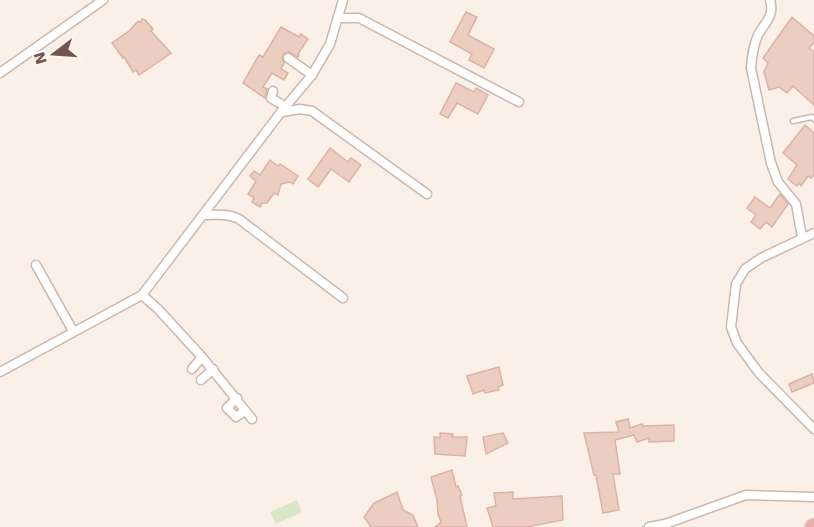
<svg xmlns="http://www.w3.org/2000/svg" width="814" height="527" font-family="'Work Sans',sans-serif">
  <style>
    .green { fill: #d9e6c8 }
    .building { fill: #eccdc2; stroke: #ddb2a5; stroke-width: 1.5 }
    .lines { fill: none; stroke-linecap: round; stroke-linejoin: round }
    .lane-casing { stroke: #cbb7af; stroke-width: 7 }
    .street-casing { stroke: #cbb7af; stroke-width: 11 }
    .highway-casing { stroke: #d4ccca; stroke-width: 18 }
    .lane { stroke: #fff; stroke-width: 4 }
    .street { stroke: #fff; stroke-width: 8 }
    .highway { stroke: #edada6; stroke-width: 15 }
  </style>
  <rect width="100%" height="100%" fill="#faf0e8"/>
  <path class="green" d="M297 500 302 512 276 524 270 512Z"/>
  <g class="building">
    <path d="M466 12 477 17 468 35 494 49 484 68 469 60 472 54 450 42Z"/>
    <path d="M792 17 814 36V43L809 48 814 52V105L793 86 787 93 779 87 769 90 764 72 768 63 763 58Z"/>
    <path d="M142 19 145 20 153 29 151 31 171 53 139 75 136 70 133 72 124 57 123 58 112 43 129 31 138 21 141 22Z"/>
    <path d="M281 27 299 37 301 34 308 39 298 54 299 55 298 57 289 52 283 54 282 58 284 63 281 69 288 73 284 80 272 73 263 87 267 89 265 98 243 83 259 55 263 57Z"/>
    <path d="M456 83 474 92 476 88 488 95 478 114 457 103 448 118 440 114Z"/>
    <path d="M805 125 814 133V175L811 178 808 176 801 186 799 183 797 186 788 179 797 165 783 153Z"/>
    <path d="M330 148 348 162 351 158 361 165 349 182 331 169 318 187 308 179Z"/>
    <path d="M270 160 278 166 280 164 298 176 293 184 290 182 281 184 278 195 274 193 267 203H262L260 207 252 202 254 198 248 194 256 181 250 176 254 171 260 175Z"/>
    <path d="M780 194 788 204 772 227 766 222 760 229 751 222 756 215 747 208 755 197 770 208Z"/>
    <path d="M499 367 503 385 498 387 499 390 485 393 484 390 473 394 467 376Z"/>
    <path d="M812 374 814 383 792 392 789 384Z"/>
    <path d="M628 419 630 428 642 424 643 426 674 425V441L649 442V438L637 442 634 435 615 440 620 474H613L619 510 603 513 596 475H594L584 433 619 432 616 422Z"/>
    <path d="M440 433 453 434 452 437H467L465 456 435 454 434 437 440 438Z"/>
    <path d="M503 433 508 443 486 454 483 437Z"/>
    <path d="M452 470 456 487 458 486 462 495 460 496 467 527H435L441 522 438 514 437 500 431 477Z"/>
    <path d="M397 492 403 510 413 515 418 527H371L364 517 374 503Z"/>
    <path d="M513 492V499L562 496 563 520 527 527H493L487 508 496 506 494 493Z"/>
  </g>
  <g class="lines">
    <defs>
      <path id="lane" d="M793 121 812 117 814 119"/>
      <g id="street">
        <path d="M770 0C775 16 765 22 758 35 753 46 752 56 751 68L771 163 778 182 796 204 802 237"/>
        <path d="M338 18H359L519 102"/>
        <path d="M288 58 312 75"/>
        <path d="M0 73 103 0"/>
        <path d="M273 91 271 98 286 107"/>
        <path d="M282 112 300 109 312 111 427 194"/>
        <path d="M204 215C217 215 227 213 239 219L343 298"/>
        <path d="M814 233 761 258 745 269 736 284 731 327 737 343 759 373 814 429"/>
        <path d="M36 265 73 331"/>
        <path d="M142 295 158 309 202 357 252 419"/>
        <path d="M192 369 202 357"/>
        <path d="M0 372 142 295 281 112 312 75 330 44 343 0"/>
        <path d="M201 380 213 369"/>
        <path d="M237 398 227 408 236 417 245 411"/>
        <path d="M649 527 665 524 746 495 814 497"/>
      </g>
      <path id="highway" d="M813 527H814"/>
    </defs>
    <use href="#lane" class="lane-casing"/>
    <use href="#street" class="street-casing"/>
    <use href="#highway" class="highway-casing"/>
    <use href="#lane" class="lane"/>
    <use href="#street" class="street"/>
    <use href="#highway" class="highway"/>
  </g>
  <g transform="translate(54 54) rotate(253)" stroke="#fdf5ee" stroke-width="4.5" paint-order="stroke">
  <path d="M0-4.5L10 22L0 15L-10 22Z" fill="#71564f"/>
  <text y="-9" font-size="16" font-weight="bold" text-anchor="middle" fill="#71564f">N</text>
  </g>
</svg>
